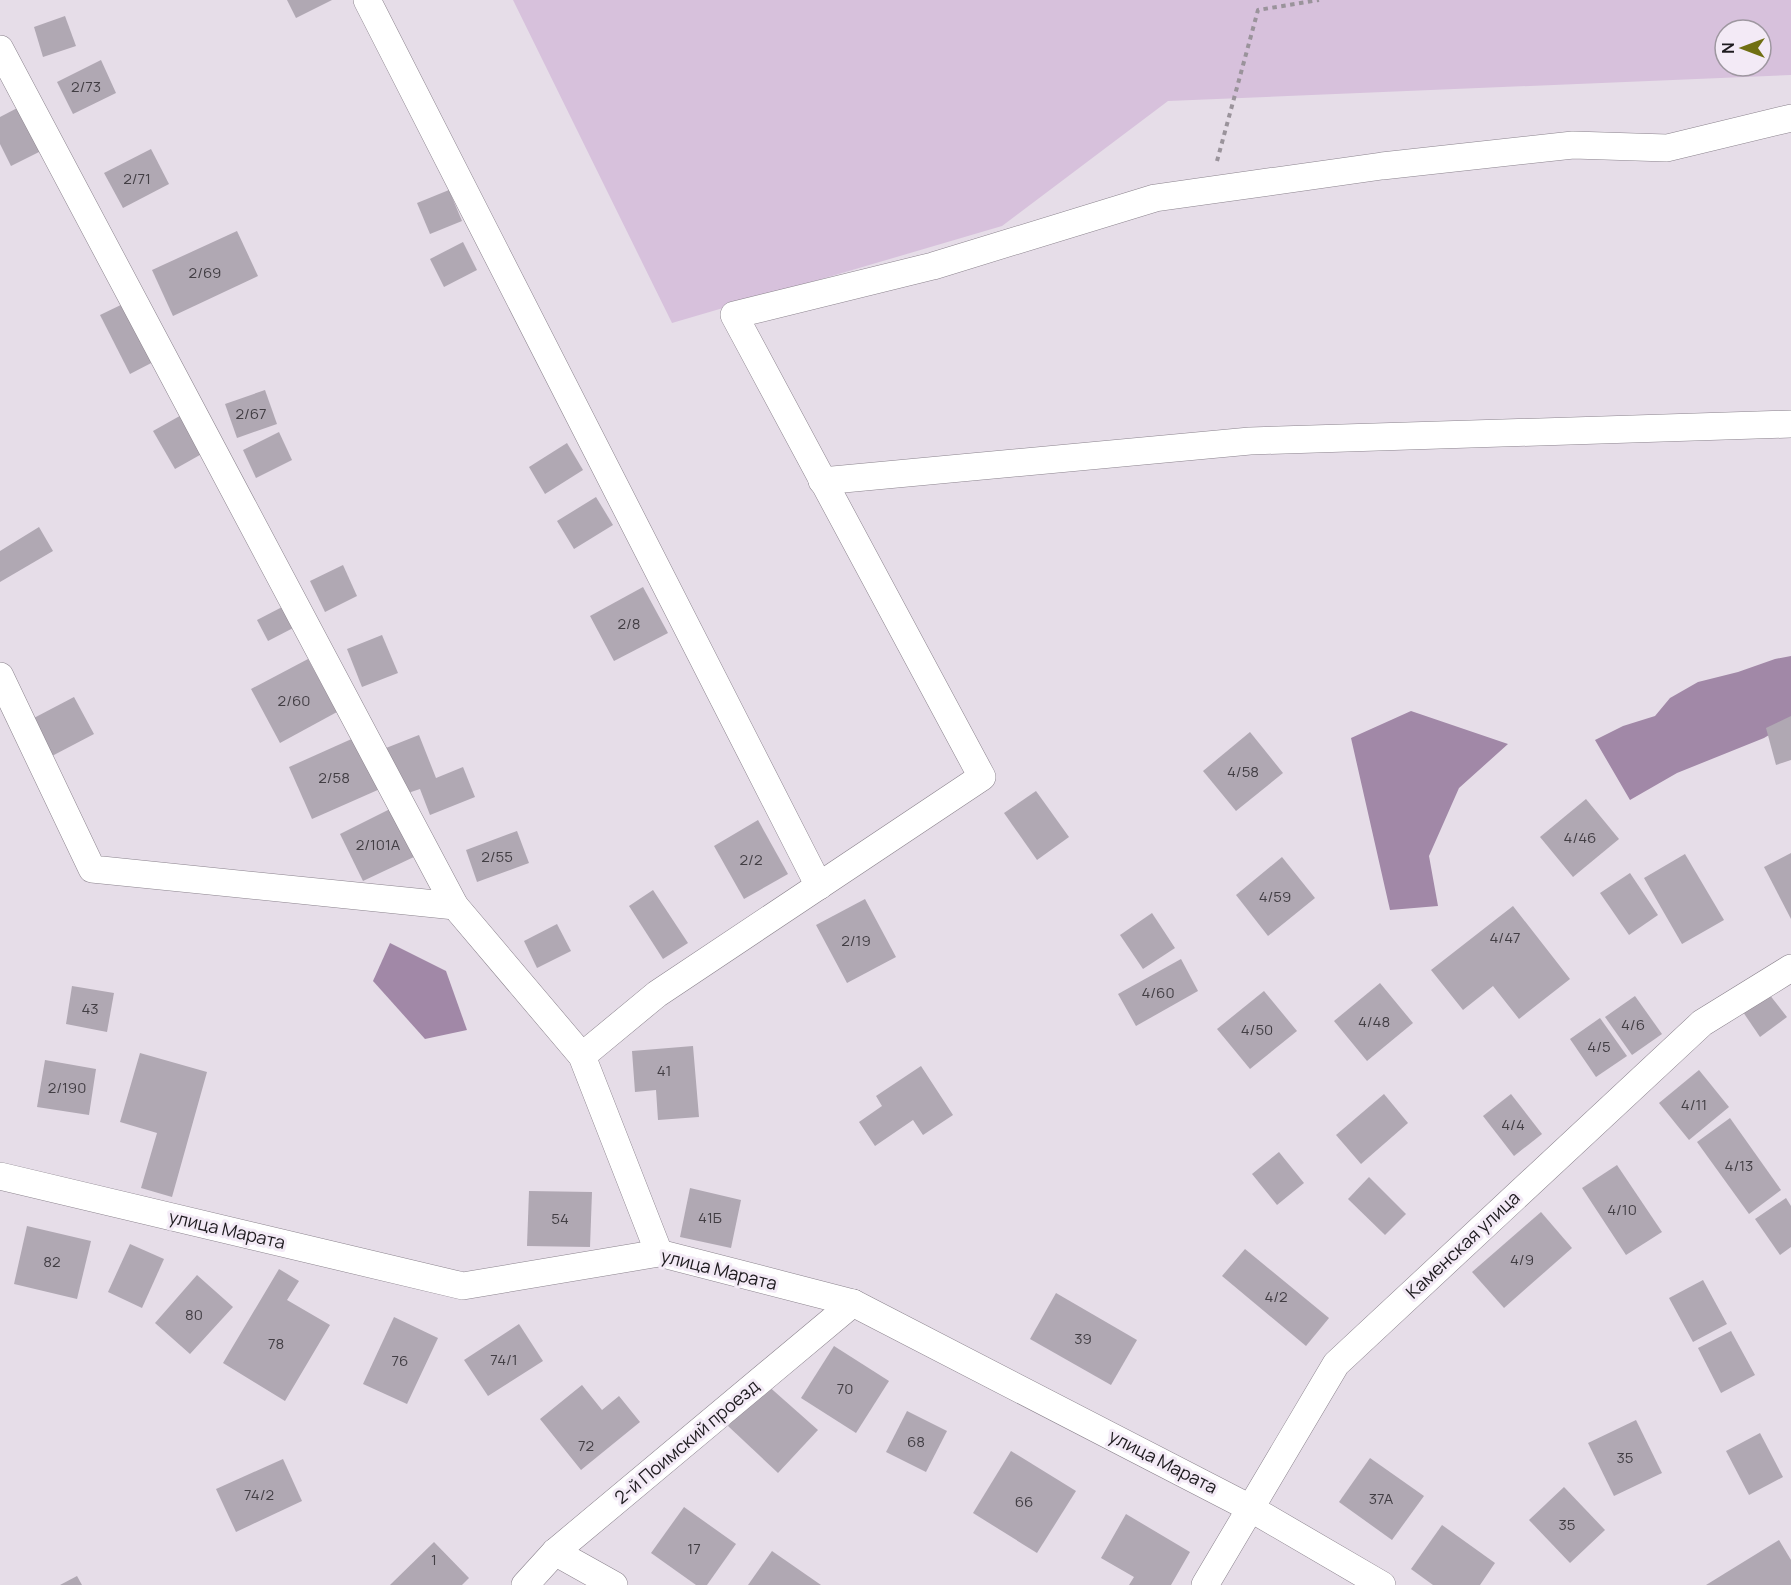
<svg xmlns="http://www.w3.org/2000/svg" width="1791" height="1585" font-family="Manrope,sans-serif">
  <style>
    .green { fill: #d7c1dc; fill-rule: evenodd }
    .water { fill: #a188a7 }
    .building { fill: #b0a8b3 }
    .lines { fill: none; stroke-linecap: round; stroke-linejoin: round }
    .minor-casing { stroke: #8b838d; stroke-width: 28 }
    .path { stroke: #9a939b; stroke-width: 4; stroke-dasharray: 4.5 4.5; stroke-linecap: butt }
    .minor { stroke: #fff; stroke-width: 27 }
    .labels { text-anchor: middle; stroke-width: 6; stroke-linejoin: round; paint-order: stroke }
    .number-label { font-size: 15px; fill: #423e44 }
    .street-label { font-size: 18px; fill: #1e1b1f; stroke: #f3eaf6 }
  </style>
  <rect width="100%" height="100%" fill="#e6dde8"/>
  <path class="green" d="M513 0H1791V75L1168 101 1002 226 672 323ZM1725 30H1761V66H1725Z"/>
  <g class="water">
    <path d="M1791 656V722L1764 738 1677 773 1630 800 1595 740 1623 726 1655 716 1670 698 1698 682 1738 672 1775 659Z"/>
    <path d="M1411 711 1508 744 1459 788 1429 856 1438 906 1390 910 1351 738Z"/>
    <path d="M390 943 446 971 467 1030 425 1039 373 981Z"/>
  </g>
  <g class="building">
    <path d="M287 0H332L296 18Z"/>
    <path d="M65 16 76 46 43 57 34 27Z"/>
    <path d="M101 60 116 93 73 114 57 82Z"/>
    <path d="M23 105 45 149 11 166 0 144V117Z"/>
    <path d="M151 149 169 184 123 208 104 173Z"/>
    <path d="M449 190 462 221 430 234 417 203Z"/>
    <path d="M237 231 258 276 173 316 152 270Z"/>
    <path d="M463 242 477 270 444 287 430 259Z"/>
    <path d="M127 302 157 360 130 374 100 315Z"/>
    <path d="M265 390 277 424 237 438 225 404Z"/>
    <path d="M185 413 207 451 175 469 153 431Z"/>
    <path d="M279 432 292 460 256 478 243 450Z"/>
    <path d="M567 443 583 470 545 494 529 467Z"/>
    <path d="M596 497 613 525 574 549 557 521Z"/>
    <path d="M39 527 53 551 0 582V551Z"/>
    <path d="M343 565 357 596 325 612 310 581Z"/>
    <path d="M643 587 668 633 614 661 590 616Z"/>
    <path d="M286 605 297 626 268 641 257 620Z"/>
    <path d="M382 635 398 673 362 687 347 649Z"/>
    <path d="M308 659 337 712 280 743 251 689Z"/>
    <path d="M74 697 94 734 52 756 32 719Z"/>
    <path d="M1791 716V760L1776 765 1766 728Z"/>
    <path d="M1250 732 1283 773 1236 811 1203 771Z"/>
    <path d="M419 735 436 778 463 767 475 797 430 815 420 789 405 794 386 748Z"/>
    <path d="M356 737 380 789 312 819 289 767Z"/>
    <path d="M1036 791 1069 837 1037 860 1004 813Z"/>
    <path d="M1586 799 1619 839 1573 877 1540 837Z"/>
    <path d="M392 808 416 856 363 881 340 834Z"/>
    <path d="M758 820 788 874 744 899 714 846Z"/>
    <path d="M517 831 529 863 477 882 466 850Z"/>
    <path d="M1791 853V919L1764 867Z"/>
    <path d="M1685 854 1724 920 1682 944 1644 878Z"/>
    <path d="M1282 857 1315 898 1268 936 1236 895Z"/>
    <path d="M1630 873 1658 915 1629 935 1600 893Z"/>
    <path d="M653 890 688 943 663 959 629 906Z"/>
    <path d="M865 899 896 957 847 983 816 925Z"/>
    <path d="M1513 906 1570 979 1519 1019 1493 986 1463 1010 1431 970Z"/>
    <path d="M1152 913 1175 948 1143 969 1120 935Z"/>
    <path d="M557 924 571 951 537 968 524 941Z"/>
    <path d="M1181 959 1198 991 1136 1026 1118 994Z"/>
    <path d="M1380 983 1413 1023 1367 1061 1334 1021Z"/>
    <path d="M72 986 114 993 107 1032 66 1024Z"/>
    <path d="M1264 991 1297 1031 1250 1069 1217 1029Z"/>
    <path d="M1769 994 1787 1017 1760 1037 1743 1012Z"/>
    <path d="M1635 996 1662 1034 1632 1055 1605 1017Z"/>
    <path d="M1600 1018 1627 1056 1596 1077 1570 1039Z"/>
    <path d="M693 1046 699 1117 658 1120 656 1090 635 1092 632 1051Z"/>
    <path d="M140 1053 207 1072 172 1197 141 1188 157 1133 120 1122Z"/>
    <path d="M45 1060 96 1069 89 1115 37 1107Z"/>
    <path d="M921 1066 953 1115 923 1135 913 1120 875 1146 859 1122 882 1106 876 1096Z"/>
    <path d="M1699 1070 1729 1107 1689 1140 1659 1103Z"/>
    <path d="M1384 1094 1408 1123 1361 1164 1336 1135Z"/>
    <path d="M1511 1094 1542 1134 1514 1156 1483 1116Z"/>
    <path d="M1730 1118 1781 1190 1749 1214 1697 1142Z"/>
    <path d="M1279 1152 1304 1183 1277 1205 1252 1174Z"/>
    <path d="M1617 1165 1662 1232 1626 1255 1582 1188Z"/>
    <path d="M1369 1177 1406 1214 1385 1235 1348 1199Z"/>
    <path d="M690 1188 741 1200 731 1248 680 1237Z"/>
    <path d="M529 1191 592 1192 590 1247 527 1246Z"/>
    <path d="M1786 1198 1791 1206V1247L1780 1255 1755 1219Z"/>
    <path d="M1541 1212 1572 1248 1504 1308 1472 1272Z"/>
    <path d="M27 1226 91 1241 77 1299 14 1284Z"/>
    <path d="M130 1244 164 1259 142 1308 108 1292Z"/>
    <path d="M1245 1249 1329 1318 1306 1346 1222 1276Z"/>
    <path d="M279 1269 299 1281 287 1300 330 1325 285 1401 223 1363Z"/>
    <path d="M197 1275 233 1307 190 1354 155 1323Z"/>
    <path d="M1703 1280 1727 1324 1693 1342 1669 1298Z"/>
    <path d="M1056 1293 1137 1340 1111 1385 1030 1339Z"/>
    <path d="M394 1317 438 1338 407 1404 363 1384Z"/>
    <path d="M519 1324 543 1361 488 1396 464 1360Z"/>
    <path d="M1731 1331 1755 1375 1721 1393 1698 1348Z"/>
    <path d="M834 1346 889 1381 856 1433 801 1398Z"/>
    <path d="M766 1384 818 1430 778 1473 728 1426Z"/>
    <path d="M582 1385 602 1410 619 1396 640 1422 581 1470 540 1419Z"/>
    <path d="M907 1411 947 1431 926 1472 886 1452Z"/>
    <path d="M1636 1420 1662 1473 1614 1496 1588 1443Z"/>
    <path d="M1760 1433 1783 1477 1749 1495 1726 1451Z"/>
    <path d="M1011 1451 1076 1491 1037 1553 973 1513Z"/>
    <path d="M1370 1458 1424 1496 1392 1540 1339 1502Z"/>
    <path d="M283 1459 302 1501 236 1532 216 1489Z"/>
    <path d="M1564 1487 1605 1530 1570 1563 1529 1520Z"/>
    <path d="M684 1507 736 1544 707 1585H696L651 1553Z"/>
    <path d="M1126 1514 1190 1552 1171 1585H1129L1134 1577 1101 1558Z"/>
    <path d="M1442 1525 1495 1563 1480 1585H1433L1411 1569Z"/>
    <path d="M1779 1540 1791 1560V1585H1706Z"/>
    <path d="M434 1542 469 1578 462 1585H390Z"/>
    <path d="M772 1551 821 1585H748Z"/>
    <path d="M77 1576 82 1585H60Z"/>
  </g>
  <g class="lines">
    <defs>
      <g id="minor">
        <path d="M367 0 819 886"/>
        <path d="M0 49 455 906 582 1056 659 1253"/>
        <path d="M822 481 1250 441 1791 424"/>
        <path d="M0 676 92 869 455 906"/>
        <path d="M582 1056 657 994 982 777 734 315 933 266 1155 198 1382 166 1573 145 1667 148 1791 118"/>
        <path d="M0 1176 463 1286 659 1253 853 1303 1250 1508 1382 1585"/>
        <path d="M555 1552 614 1585"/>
        <path d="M525 1585 555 1552 853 1303"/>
        <path d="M1205 1585 1336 1364 1702 1023 1791 968"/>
      </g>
    </defs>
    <use href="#minor" class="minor-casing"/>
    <path class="path" d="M1217 161 1258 10 1319 0"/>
    <use href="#minor" class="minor"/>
  </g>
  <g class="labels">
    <g class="number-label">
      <text x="86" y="92">2/73</text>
      <text x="137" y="184">2/71</text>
      <text x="205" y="278">2/69</text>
      <text x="251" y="419">2/67</text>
      <text x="629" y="629">2/8</text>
      <text x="294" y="706">2/60</text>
      <text x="1243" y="777">4/58</text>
      <text x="334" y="783">2/58</text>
      <text x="1580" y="843">4/46</text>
      <text x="378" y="850">2/101А</text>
      <text x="497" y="862">2/55</text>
      <text x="751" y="865">2/2</text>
      <text x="1275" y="902">4/59</text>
      <text x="1505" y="943">4/47</text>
      <text x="856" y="946">2/19</text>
      <text x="1158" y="998">4/60</text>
      <text x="90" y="1014">43</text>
      <text x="1374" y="1027">4/48</text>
      <text x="1633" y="1030">4/6</text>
      <text x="1257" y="1035">4/50</text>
      <text x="1599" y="1052">4/5</text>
      <text x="664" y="1076">41</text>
      <text x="67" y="1093">2/190</text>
      <text x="1694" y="1110">4/11</text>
      <text x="1513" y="1130">4/4</text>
      <text x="1739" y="1171">4/13</text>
      <text x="1622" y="1215">4/10</text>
      <text x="710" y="1223">41Б</text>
      <text x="560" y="1224">54</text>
      <text x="1522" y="1265">4/9</text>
      <text x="52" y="1267">82</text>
      <text x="1276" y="1302">4/2</text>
      <text x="194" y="1320">80</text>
      <text x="1083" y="1344">39</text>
      <text x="276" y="1349">78</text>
      <text x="504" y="1365">74/1</text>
      <text x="400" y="1366">76</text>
      <text x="845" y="1394">70</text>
      <text x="916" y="1447">68</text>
      <text x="586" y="1451">72</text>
      <text x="1625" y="1463">35</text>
      <text x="259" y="1500">74/2</text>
      <text x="1381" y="1504">37А</text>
      <text x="1024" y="1507">66</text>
      <text x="1567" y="1530">35</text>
      <text x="694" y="1554">17</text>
      <text x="434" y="1565">1</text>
    </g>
    <g class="street-label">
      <text transform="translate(227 1230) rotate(13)" y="6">улица Марата</text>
      <text transform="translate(1463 1245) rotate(-43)" y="6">Каменская улица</text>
      <text transform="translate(719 1270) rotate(14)" y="6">улица Марата</text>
      <text transform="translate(687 1442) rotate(-40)" y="6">2-й Поимский проезд</text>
      <text transform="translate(1163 1462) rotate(27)" y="6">улица Марата</text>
    </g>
  </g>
  <g transform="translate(1743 48) rotate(270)"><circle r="28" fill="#f3eaf6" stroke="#9e97a0" stroke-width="1.5"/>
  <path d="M0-4.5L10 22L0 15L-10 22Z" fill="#706f12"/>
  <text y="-9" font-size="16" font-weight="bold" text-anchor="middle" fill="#1e1b1f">N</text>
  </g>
</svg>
